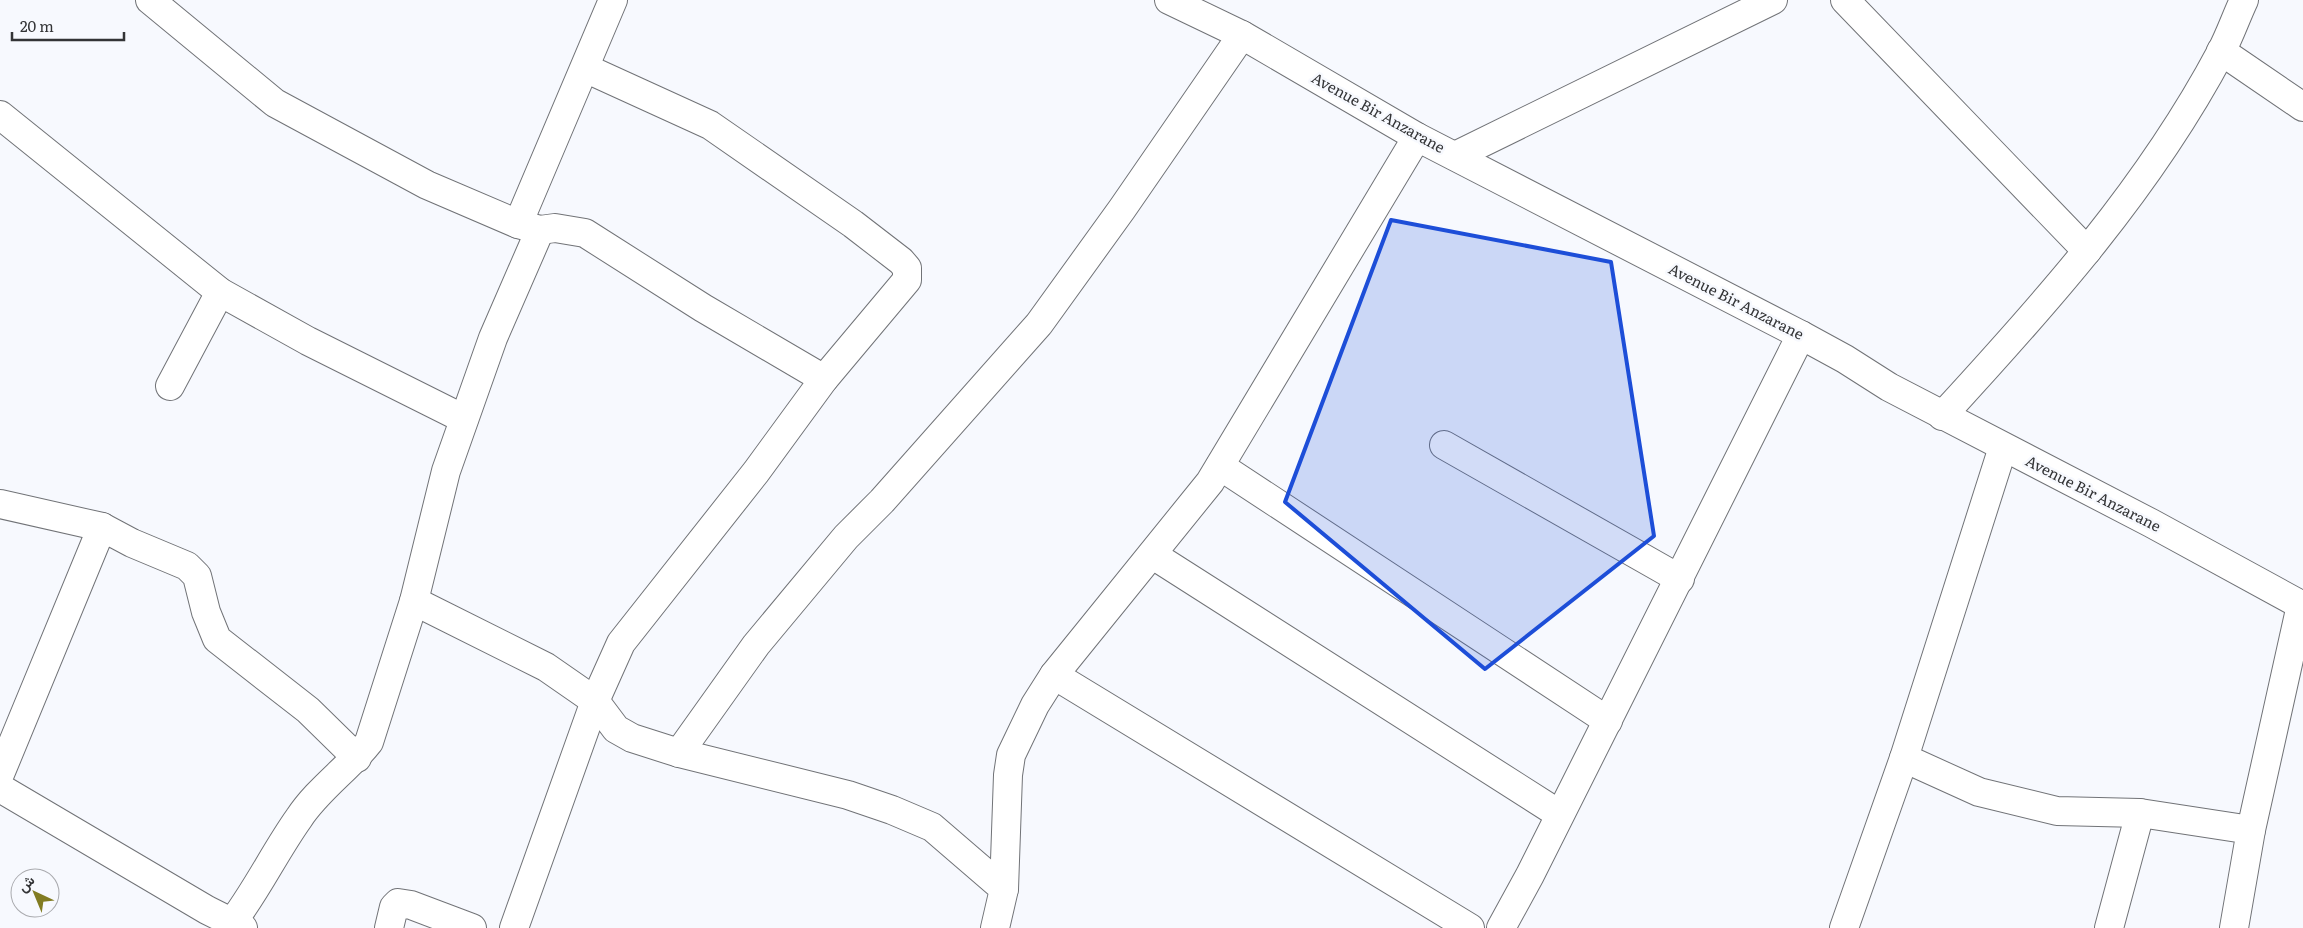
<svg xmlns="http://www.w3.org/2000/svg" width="2303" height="928" font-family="Literata,Vazirmatn,serif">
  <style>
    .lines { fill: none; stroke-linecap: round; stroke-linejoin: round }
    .minor-casing { stroke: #717377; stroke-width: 30 }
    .minor { stroke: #fff; stroke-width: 28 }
    .marked { fill: #1d4ed8; fill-opacity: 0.2; stroke: #1d4ed8; stroke-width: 4; stroke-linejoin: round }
    .labels { text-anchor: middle; stroke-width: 5; stroke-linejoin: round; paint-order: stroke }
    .street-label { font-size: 15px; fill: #333436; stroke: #f7f9fe }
  </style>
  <rect width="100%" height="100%" fill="#f7f9fe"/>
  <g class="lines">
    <defs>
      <g id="minor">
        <path d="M150 0 275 103 427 185 518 224 540 230 555 228 585 233 703 308 824 379"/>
        <path d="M1169 0 1242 35 1417 137 1801 335 1845 359 1889 387 2151 523 2303 606"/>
        <path d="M1845 0 2087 251"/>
        <path d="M2221 51 2303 107"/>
        <path d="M0 115 220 292 308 341 464 419"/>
        <path d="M1455 156 1773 0"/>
        <path d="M518 224 613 0"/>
        <path d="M170 386 220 292"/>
        <path d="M1942 416C2046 303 2149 188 2221 52 2230 35 2236 17 2244 0"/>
        <path d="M1444 445 1680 579"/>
        <path d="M1220 466 1608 721"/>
        <path d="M0 504 102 527"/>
        <path d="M1153 555 1559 814"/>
        <path d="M414 601 546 667 595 701 616 729 632 738 679 753 848 795 892 810 932 827 1004 889 995 928"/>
        <path d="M1054 675 1470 928"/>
        <path d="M679 753 756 645 846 537 882 501 1039 324 1122 209 1242 35"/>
        <path d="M1904 758 1979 792 2057 811 2140 813 2251 830"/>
        <path d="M0 774 102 527 132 543 187 566 197 576 206 612 217 639 308 710 357 758"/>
        <path d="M0 788 207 910 243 928"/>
        <path d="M1004 889 1008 775 1011 755 1035 705 1054 675 1210 482 1417 137"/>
        <path d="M228 928C255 894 274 853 299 818 318 789 348 769 369 742L414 601 446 471 493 338 540 230"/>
        <path d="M389 928 394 907 398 903 411 905 472 928"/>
        <path d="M514 928 595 701 621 643 756 472 824 379 907 280V268L901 261 853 224 710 125 585 68"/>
        <path d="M1501 928 1530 875 1801 335"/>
        <path d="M1844 928 1904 758 2003 447"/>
        <path d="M2109 928 2140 813"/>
        <path d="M2234 928 2251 830 2301 605"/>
      </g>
    </defs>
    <use href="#minor" class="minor-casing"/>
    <use href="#minor" class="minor"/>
  </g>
  <path class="marked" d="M1391 220 1611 262 1654 536 1485 669 1285 502Z"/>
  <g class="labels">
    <g class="street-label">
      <text transform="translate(1378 113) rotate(29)" y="5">Avenue Bir Anzarane</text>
      <text transform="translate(1736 302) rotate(27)" y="5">Avenue Bir Anzarane</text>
      <text transform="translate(2093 494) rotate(27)" y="5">Avenue Bir Anzarane</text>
    </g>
  </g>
  <g transform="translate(35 893) rotate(316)"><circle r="24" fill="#f7f9fe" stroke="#a9aaae"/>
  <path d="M0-4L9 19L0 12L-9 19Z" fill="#827c22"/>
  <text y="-8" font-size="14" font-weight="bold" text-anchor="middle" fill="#333436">ش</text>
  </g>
  <path d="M12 32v8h112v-8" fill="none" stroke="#333436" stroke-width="2.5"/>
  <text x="20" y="32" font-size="15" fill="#333436" stroke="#f7f9fe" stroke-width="4" paint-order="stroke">20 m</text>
</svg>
